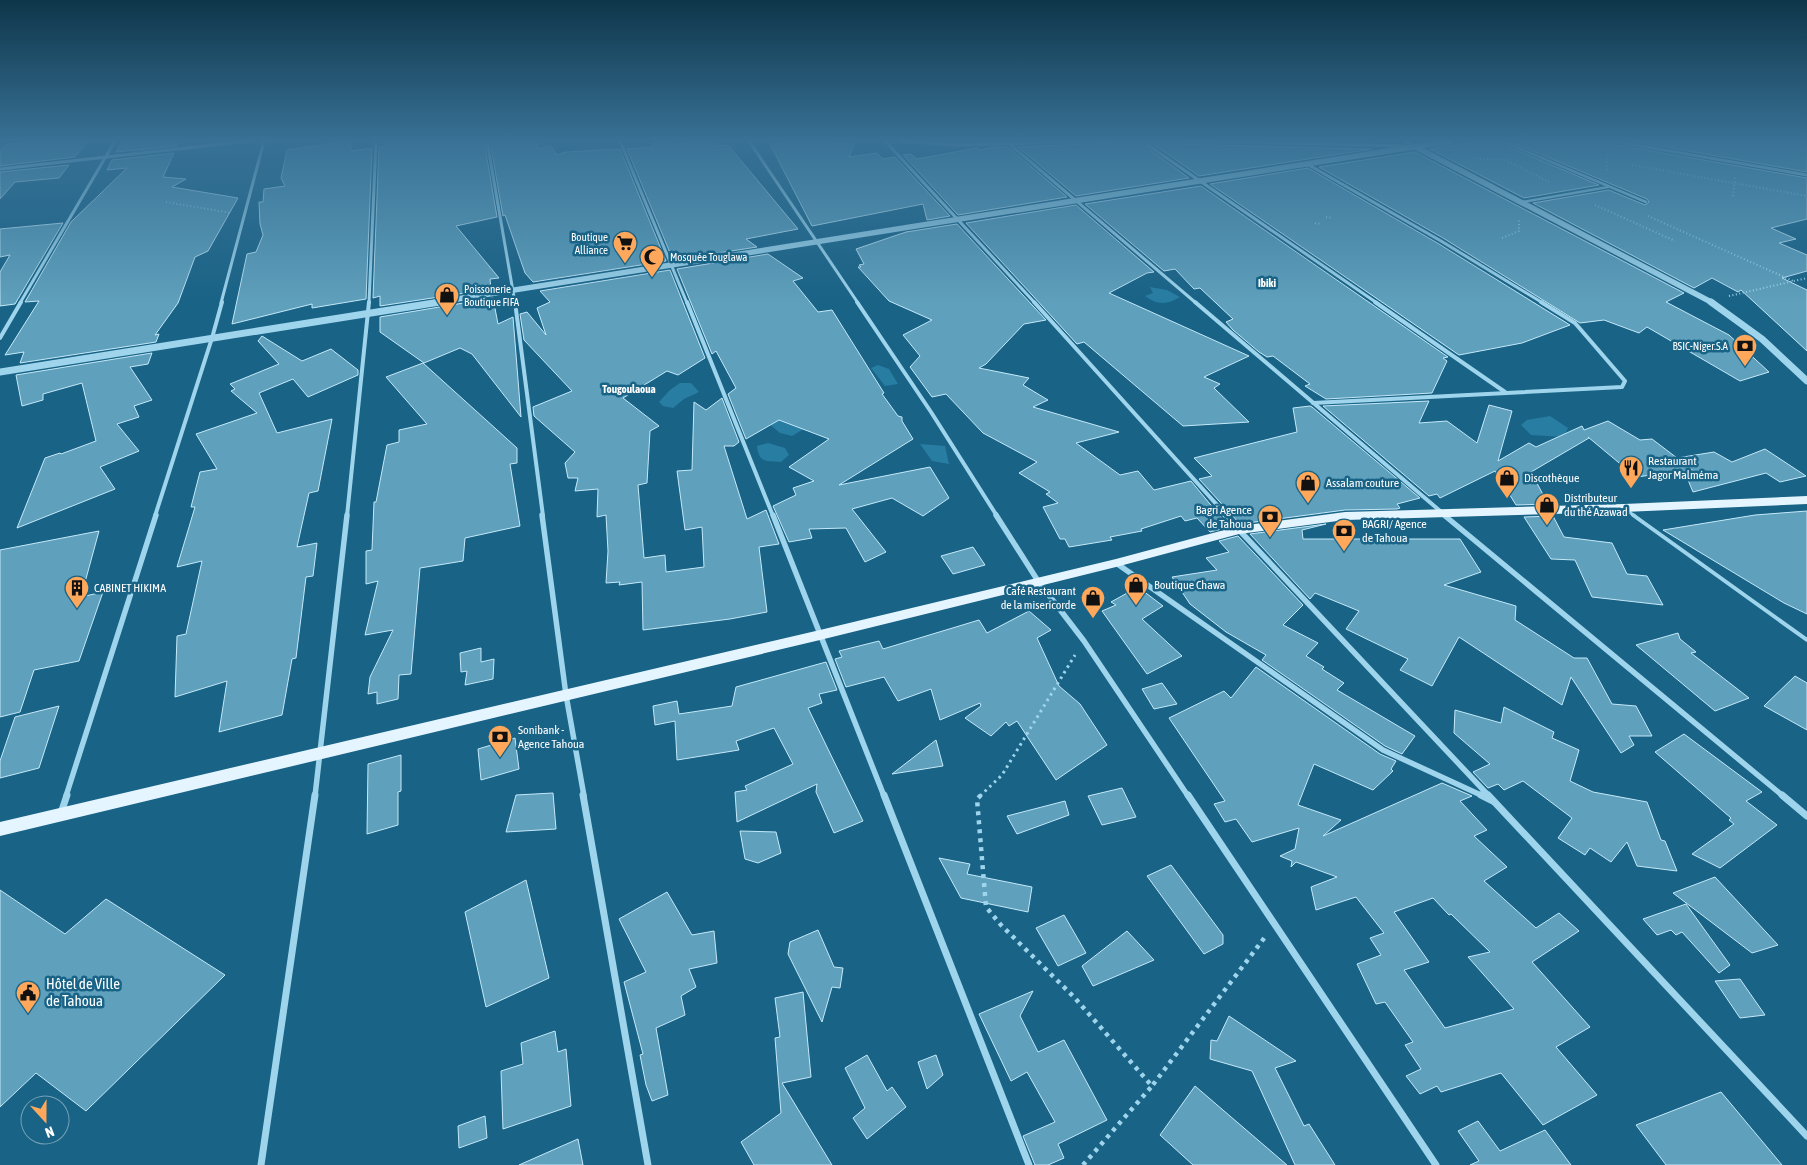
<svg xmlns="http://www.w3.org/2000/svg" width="1807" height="1165" font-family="'Asap Condensed',sans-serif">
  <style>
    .green { fill: #287da3 }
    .building { fill: #5fa0bc; stroke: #c4e9f9; fill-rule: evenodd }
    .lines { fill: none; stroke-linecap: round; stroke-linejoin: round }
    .path-far2 { stroke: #9fd5ec; stroke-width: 2; stroke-dasharray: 1 2.5; stroke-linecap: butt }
    .path-far1 { stroke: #9fd5ec; stroke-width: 3; stroke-dasharray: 2.5 4; stroke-linecap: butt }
    .path { stroke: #9fd5ec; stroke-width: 4.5; stroke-dasharray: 4 5; stroke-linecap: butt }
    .service-far1 { stroke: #9fd5ec; stroke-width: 3 }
    .service { stroke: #9fd5ec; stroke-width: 4 }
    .pedestrian { stroke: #9fd5ec; stroke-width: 2.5 }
    .minor-far3 { stroke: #9fd5ec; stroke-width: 3 }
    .minor-far2 { stroke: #9fd5ec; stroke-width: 4 }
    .minor-far1 { stroke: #9fd5ec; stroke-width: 5.5 }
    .minor { stroke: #9fd5ec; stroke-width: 7 }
    .tertiary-far1 { stroke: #9fd5ec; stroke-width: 5.5 }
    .tertiary { stroke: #9fd5ec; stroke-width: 7 }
    .primary { fill: #e4f5ff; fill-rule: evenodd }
    .labels { text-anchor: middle; stroke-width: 5; stroke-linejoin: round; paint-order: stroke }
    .far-poi-label { font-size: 11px; fill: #fff; stroke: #196386; text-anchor: end }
    .far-neighbourhood-label { font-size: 11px; font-weight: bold; fill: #fff; stroke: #196386 }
    .poi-label { font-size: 12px; fill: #fff; stroke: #196386; text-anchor: start }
    .near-poi-label { font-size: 15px; fill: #fff; stroke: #196386; text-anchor: start }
  </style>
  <rect width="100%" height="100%" fill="#196386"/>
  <g class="green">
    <path d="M1150 287 1167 290 1180 297C1167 305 1157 305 1145 296L1153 293Z"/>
    <path d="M878 365 889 369 898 384 885 386 871 368Z"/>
    <path d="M680 383H691L699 392 684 399 673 408 663 406 659 402 670 390Z"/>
    <path d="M792 414 814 423 792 436 780 433 767 422Z"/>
    <path d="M1550 416 1568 428 1564 437 1531 435 1521 425 1527 420Z"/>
    <path d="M768 443 785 448 789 455 781 462C766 461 759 463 757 446Z"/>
    <path d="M920 444 945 446 949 464 932 461Z"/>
  </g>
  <g class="building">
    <path d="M48 141H88L75 157 0 166V150L7 144Z"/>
    <path d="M122 141H179L177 146 116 152Z"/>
    <path d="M349 141 352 151 372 148 366 299 312 308V304L232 324 247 254 256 252 263 235 260 224 259 202H263L264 189 285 186 281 178 287 150Z"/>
    <path d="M386 141H484L497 217 456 226 499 278 490 279 491 289 380 306V296L373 298 379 147H385Z"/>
    <path d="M490 141H538L537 149 551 146 557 155 566 152 620 149 666 261 533 282 525 273 505 215 503 216Z"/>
    <path d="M664 141H670L674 144 709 141 716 146 728 145 798 229 746 239 757 247 673 260 627 149 653 147 652 144Z"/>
    <path d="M797 141 854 144 849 157 877 153 883 159 895 157 950 216 927 220 923 204 812 226 770 144Z"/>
    <path d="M1477 141H1495L1599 185 1524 198 1430 149Z"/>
    <path d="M1531 141H1609L1611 144 1807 178V219L1771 228 1796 239 1779 243 1807 255V271L1782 278 1807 290V351L1741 290 1738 292 1712 278 1694 288 1533 203 1609 190 1645 205 1649 202 1647 199 1516 144Z"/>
    <path d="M1632 141H1807V172Z"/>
    <path d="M1139 142 1189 178 1076 196 1018 147Z"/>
    <path d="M1150 142H1171L1174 144 1372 149 1199 176Z"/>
    <path d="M994 147H1008L1067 197 958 215 903 155 911 154 917 159 977 148 980 150Z"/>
    <path d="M1415 152 1684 293 1666 302 1729 335 1769 372 1740 381 1647 327 1639 333 1604 320 1580 323 1443 238 1319 167Z"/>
    <path d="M174 153 163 177 186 179 172 187 238 198 208 251 195 257 178 303 155 335 159 334 156 342 20 363 24 352 5 355 39 301 25 302 71 222 127 168 107 170 112 160Z"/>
    <path d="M69 165 59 178 15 182 0 199V172Z"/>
    <path d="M1308 168 1439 244 1570 325 1522 343 1459 355 1210 184Z"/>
    <path d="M1201 186 1448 357 1443 358 1447 361 1432 393 1326 399 1305 386 1310 384 1273 356 1267 357 1259 352 1233 330 1226 322 1233 319 1200 288 1194 289 1175 269 1164 271 1085 204Z"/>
    <path d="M1076 205 1154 272 1147 273 1109 293 1249 356 1204 377 1220 384 1214 388 1249 422 1183 426 1084 342 1077 344 966 223Z"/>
    <path d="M63 223 15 304 0 306V272L10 255 0 257V229Z"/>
    <path d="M957 224 1046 320 1024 324 986 364 979 368 1029 378 1023 385 1048 400 1033 407 1119 432 1076 443 1120 475 1138 471 1154 490 1191 481 1229 527 1210 532 1197 518 1185 521 1181 516 1141 529 1142 531 1110 537 1112 540 1069 547 1065 539H1060L1043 507 1058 503 1046 494 1050 492 1019 473 1037 462 983 433 946 394 932 397 910 367 920 356 903 335 932 320 889 301 858 267H861L859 265 864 264 856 249 906 232Z"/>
    <path d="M768 254 803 278 793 281 818 312 832 310 884 393 882 394 898 416 902 417V421L913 439 839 485 930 467 949 498 923 516 892 498 852 509 886 552 865 562 846 528 809 529 812 538 789 542 773 506 796 495 793 488 814 481 789 467 829 439 779 420 746 439 728 394 736 388 716 351 712 354 677 269Z"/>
    <path d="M670 270 705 358 678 375 667 371 623 398 659 426 650 431 647 483 638 485 644 558 665 555 666 572 704 567 702 527 685 530 677 471 692 470 694 402 706 410 722 398 739 442 734 446H724L747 519 766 510 779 544 759 547 767 612 730 619 643 630 642 582 619 585 620 582 606 583 608 551 606 515 597 517 598 489 575 491 578 478H568L565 463 575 452 534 416 533 407 572 391 524 340 520 314 527 312 546 335 537 308 550 302 540 291Z"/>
    <path d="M493 298 498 324 513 317 521 417 472 354 460 348 424 363 380 332V317Z"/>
    <path d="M262 336 302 361 331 349 358 370V375L308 397 293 379 259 393 277 433 332 419 318 491 309 493 297 547 317 543 313 576 306 577 296 658 292 659 282 715 219 732 227 681 175 697 177 636 186 634 202 561 177 567 195 507H191L200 472 217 469 196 434 257 413 231 391 235 389 230 384 279 364 258 341Z"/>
    <path d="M152 353 148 364 130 367 152 400 134 406 139 417 117 424 139 451 100 467 115 489 17 528 45 458 60 453 61 454 96 441 82 383 43 394V400L22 406 16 375Z"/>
    <path d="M423 363 517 448V463L510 464 520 526 465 538 463 561 420 568 411 674 399 675 398 699 377 704V692L368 694 370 677 393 630 365 635 378 581 366 584V551L372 550 374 502H376L387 445 399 442V430L427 424 386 377Z"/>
    <path d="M1429 401 1419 423 1447 421 1477 443 1489 405 1512 411 1498 461 1529 443 1536 447 1582 426 1584 430 1608 421 1640 440 1652 439 1677 458 1714 452 1732 462 1765 449 1806 476 1780 482 1766 473 1693 492 1688 480 1700 475 1692 470 1636 477 1588 437 1589 438 1531 472 1548 504 1516 505 1495 471 1440 498 1437 494 1429 496 1323 406Z"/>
    <path d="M1310 406 1312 407 1420 498 1397 504 1400 508 1397 509 1345 510 1240 524 1199 479 1212 476 1194 458 1297 432 1293 408Z"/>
    <path d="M1807 511V614L1784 603 1663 530 1755 515Z"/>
    <path d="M1553 516 1564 537 1612 543 1627 574 1647 576 1663 605 1592 597 1575 560 1551 559 1524 517Z"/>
    <path d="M1326 524 1302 530 1303 539H1460L1481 572 1444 585 1516 606 1515 620 1574 658H1587L1612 704 1636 706 1652 736H1629L1634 745 1621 753 1571 677 1562 705 1459 637 1432 686 1400 670 1408 659 1346 629 1359 611 1315 593 1310 599 1250 534Z"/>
    <path d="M99 531 81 597 103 592 79 661 34 670 20 712 0 717V550Z"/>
    <path d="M1238 536 1303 605 1283 625 1318 643 1306 656 1324 667 1322 669 1344 683 1337 690 1415 736 1402 754 1385 746 1262 660 1266 655 1226 632 1190 604 1172 577 1217 570 1206 558 1229 552 1219 541Z"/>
    <path d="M973 547 985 565 953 574 941 556Z"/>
    <path d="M1138 587 1163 606 1142 619 1182 656 1147 674 1102 611 1116 605 1111 602Z"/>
    <path d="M1029 611 1051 630 1037 638 1059 686 1080 704 1107 745 1056 780 1017 721 1009 726 1006 722 991 736 965 718 981 706 980 703 940 720 931 689 898 701 884 677 846 687 835 659 842 657 839 651 879 641 883 649 979 620 987 633Z"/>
    <path d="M1678 633 1680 639 1696 652 1691 653 1749 698 1715 711 1636 645Z"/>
    <path d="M481 648V662L494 659 493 679 465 685 467 671 461 672 460 653Z"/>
    <path d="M826 662 837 690 819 694 822 703 808 708 863 821 834 833 816 792 817 784 737 822 735 792 747 790 745 786 793 764 774 728 736 741 739 750 677 760 675 721 655 725 653 706 677 701 679 714 732 706 736 687Z"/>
    <path d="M1256 667 1380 754 1396 761 1391 769 1393 771 1373 790 1314 764 1298 805 1341 820 1323 836 1442 783 1472 796 1460 801 1487 830 1474 836 1507 867 1484 881 1536 928 1559 913 1579 931 1532 962 1590 1027 1556 1047 1597 1095 1543 1125 1501 1073 1441 1092 1437 1086 1420 1094 1406 1076 1421 1069 1405 1045 1413 1042 1385 1002 1376 1004 1357 964 1381 955 1370 938 1384 933 1356 897 1316 910 1311 887 1337 877 1296 862 1291 867 1292 861 1280 856 1295 849 1299 828 1252 842 1236 819 1225 822 1214 804 1225 801 1169 718 1224 691 1231 698ZM1433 898 1449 915 1451 914 1490 952 1468 957 1514 1009 1445 1028 1404 970 1429 962 1394 912Z"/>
    <path d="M1795 676 1807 683V730L1764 706Z"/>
    <path d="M1162 683 1177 704 1154 709 1142 689Z"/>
    <path d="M59 706 39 768 0 778V761L15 717Z"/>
    <path d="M1504 707 1554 732 1552 738 1579 750 1570 781 1593 792 1647 802 1661 840 1665 841 1677 871 1637 866 1627 842 1611 862 1590 848 1585 855 1558 838 1572 818 1523 781 1504 790 1498 784 1488 788 1473 772 1490 764 1454 733 1455 710 1501 723Z"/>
    <path d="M1684 734 1762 792 1746 801 1777 825 1720 868 1692 854 1734 824 1729 820 1731 818 1655 752Z"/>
    <path d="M515 738 519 769 481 780 478 749Z"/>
    <path d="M936 740 943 766 892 774Z"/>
    <path d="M401 755V791L398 792V825L367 834 368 764Z"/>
    <path d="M1122 788 1136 817 1102 825 1088 796Z"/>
    <path d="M553 793 556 829 506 832 516 795Z"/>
    <path d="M1065 801 1069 815 1017 834 1007 816Z"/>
    <path d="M740 831 776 832 781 853 758 863 745 859Z"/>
    <path d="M939 858 970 864 967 874 1032 887 1028 912 961 898Z"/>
    <path d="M1171 865 1223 935V944L1204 954 1147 876Z"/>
    <path d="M1715 877 1778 945 1752 953 1673 893Z"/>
    <path d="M526 880 549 978 486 1007 465 912Z"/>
    <path d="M0 890 65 934 106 899 225 975 86 1111 36 1073 0 1107Z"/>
    <path d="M667 892 692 935 714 931 717 963 689 969 696 987 681 996 685 1015 656 1028 668 1095 652 1101 646 1085 640 1055 643 1054 624 982 646 972 619 919Z"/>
    <path d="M1686 904 1730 965 1719 973 1682 932 1676 935 1671 930 1657 935 1643 919Z"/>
    <path d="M1064 915 1086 953 1058 966 1036 928Z"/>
    <path d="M818 930 834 967 843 968 840 988 832 987 822 1022 788 954 790 942Z"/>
    <path d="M1127 931 1154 960 1093 986 1082 966Z"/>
    <path d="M1740 979 1765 1015 1740 1018 1715 981Z"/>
    <path d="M1033 991 1020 1016 1038 1052 1064 1040 1107 1120 1058 1144 1064 1158 1048 1165H1035L1023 1136 1055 1122 1027 1072 1011 1081 979 1014Z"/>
    <path d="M803 992 811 1077 782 1083 832 1165H754L741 1142 781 1113 775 1038 780 1037 775 998Z"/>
    <path d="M1229 1016 1296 1061 1275 1068 1304 1126 1309 1124 1335 1165H1295L1252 1071 1210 1059 1211 1040 1217 1041Z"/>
    <path d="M555 1031 558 1052 566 1049 571 1106 503 1129 501 1071 523 1064 521 1043Z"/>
    <path d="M867 1055 887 1091 892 1087 906 1107 867 1139 853 1118 865 1108 845 1068Z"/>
    <path d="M936 1055 943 1075 927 1089 918 1062Z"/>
    <path d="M1195 1086 1287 1165H1193L1160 1135Z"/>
    <path d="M1721 1092 1782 1165H1666L1636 1125Z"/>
    <path d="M485 1116 487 1138 459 1148 458 1126Z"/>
    <path d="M1478 1121 1500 1151 1545 1130 1571 1165H1470L1479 1161 1458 1131Z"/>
    <path d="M578 1139 583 1165H519L562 1146Z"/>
  </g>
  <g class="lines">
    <g class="path-far2">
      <path d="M1722 141 1735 146"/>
      <path d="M1780 141 1807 152"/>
      <path d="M1473 158 1505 160 1549 182"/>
      <path d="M1632 165 1807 196"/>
      <path d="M1607 170 1608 154"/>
      <path d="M1733 196 1735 176"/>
      <path d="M166 202 231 213"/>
      <path d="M1595 205 1675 241"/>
      <path d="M1648 216 1793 281"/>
      <path d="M1326 217 1333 218"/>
      <path d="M1315 223 1322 224"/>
      <path d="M1502 238 1519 231V218"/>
      <path d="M1729 296 1807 278"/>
    </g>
    <path class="path-far1" d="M980 796 1002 775 1075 655"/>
    <g class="path">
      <path d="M981 795 977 799 986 907 1001 925 1074 997 1152 1086 1265 937"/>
      <path d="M1083 1165 1152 1086"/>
    </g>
    <path class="service-far1" d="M1626 510 1635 516"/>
    <path class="service" d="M1633 515 1807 640"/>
    <g class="pedestrian">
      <path d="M1502 141 1646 202"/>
      <path d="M1522 202 1608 187"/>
    </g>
    <g class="minor-far3">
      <path d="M487 141 515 303"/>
      <path d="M620 141 687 303"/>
      <path d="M749 141 858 303"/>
      <path d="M885 141 1035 303"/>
      <path d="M901 141 954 145 1117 141"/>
      <path d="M1006 141 1196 303"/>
      <path d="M1142 141 1377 303"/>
      <path d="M1174 141 1405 146"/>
      <path d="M1405 141 1416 147"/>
      <path d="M1612 141 1807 175"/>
      <path d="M1307 164 1441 241 1543 303"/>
      <path d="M0 169 248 141"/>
      <path d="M20 303 115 141"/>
      <path d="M221 303 264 141"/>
      <path d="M369 303 376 141"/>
    </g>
    <g class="minor-far2">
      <path d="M515 302 543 516"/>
      <path d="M687 302 773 516"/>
      <path d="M857 302 931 412 997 516"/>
      <path d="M1034 302 1227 516"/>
      <path d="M1195 302 1446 516"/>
      <path d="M1375 302 1505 392"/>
      <path d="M0 338 21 302"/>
      <path d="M1313 403 1622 387 1625 381 1575 323 1541 302"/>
      <path d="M155 516 212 338 222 302"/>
      <path d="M347 516 369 302"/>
    </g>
    <g class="minor-far1">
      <path d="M542 515 566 695 584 796"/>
      <path d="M773 515 884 796"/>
      <path d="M996 515 1038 581 1084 641 1188 796"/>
      <path d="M1225 515 1489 796"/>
      <path d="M1444 515 1783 796"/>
      <path d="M1116 563 1383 750 1483 796"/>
      <path d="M66 796 156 515"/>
      <path d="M315 796 347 515"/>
    </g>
    <g class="minor">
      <path d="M583 795 648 1165"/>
      <path d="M884 795 1029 1165"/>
      <path d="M1188 795 1436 1165"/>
      <path d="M1481 795 1493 801"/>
      <path d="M1488 795 1807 1136"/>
      <path d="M1782 795 1807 816"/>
      <path d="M61 813 67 795"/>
      <path d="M261 1165 315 795"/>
    </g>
    <g class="tertiary-far1">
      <path d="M1416 147 1713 303"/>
      <path d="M432 303 1451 141"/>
    </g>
    <g class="tertiary">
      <path d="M1711 302 1762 339 1807 381"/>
      <path d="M0 372 440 302"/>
    </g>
    <path class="primary" d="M1807 496V504L1624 512 1345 520 1239 534 1116 567 820 640 0 836V822L820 630 1116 559 1239 526 1345 512 1624 504Z"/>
  </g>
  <linearGradient id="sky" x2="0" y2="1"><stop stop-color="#0e364a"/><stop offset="0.46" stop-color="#387195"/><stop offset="1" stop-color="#387195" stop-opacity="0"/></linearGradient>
  <rect width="1807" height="304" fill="url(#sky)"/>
  <defs>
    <symbol id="supermarket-pin" viewBox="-11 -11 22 30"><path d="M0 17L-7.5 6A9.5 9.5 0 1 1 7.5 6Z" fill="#ffa75a" stroke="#196386"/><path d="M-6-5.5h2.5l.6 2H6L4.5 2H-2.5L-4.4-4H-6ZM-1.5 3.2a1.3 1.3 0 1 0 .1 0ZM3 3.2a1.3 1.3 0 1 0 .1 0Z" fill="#111"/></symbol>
    <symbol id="mosque-pin" viewBox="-11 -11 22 30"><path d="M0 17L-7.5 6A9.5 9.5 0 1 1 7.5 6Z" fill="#ffa75a" stroke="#196386"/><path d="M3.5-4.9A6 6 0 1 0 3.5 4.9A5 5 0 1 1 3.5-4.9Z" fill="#111"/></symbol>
    <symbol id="shop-pin" viewBox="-11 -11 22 30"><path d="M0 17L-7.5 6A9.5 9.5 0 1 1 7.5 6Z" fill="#ffa75a" stroke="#196386"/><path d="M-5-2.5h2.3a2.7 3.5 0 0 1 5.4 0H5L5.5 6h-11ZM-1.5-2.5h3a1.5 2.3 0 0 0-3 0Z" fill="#111"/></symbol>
    <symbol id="bank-pin" viewBox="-11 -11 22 30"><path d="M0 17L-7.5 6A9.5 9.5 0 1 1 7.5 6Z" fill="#ffa75a" stroke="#196386"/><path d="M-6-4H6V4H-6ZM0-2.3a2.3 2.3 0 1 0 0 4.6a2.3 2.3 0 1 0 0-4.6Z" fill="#111"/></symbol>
    <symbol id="restaurant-pin" viewBox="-11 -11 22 30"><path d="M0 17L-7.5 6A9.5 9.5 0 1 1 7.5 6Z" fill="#ffa75a" stroke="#196386"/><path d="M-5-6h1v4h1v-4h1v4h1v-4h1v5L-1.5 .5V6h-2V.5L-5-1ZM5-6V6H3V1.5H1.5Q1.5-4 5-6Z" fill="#111"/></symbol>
    <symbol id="building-pin" viewBox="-11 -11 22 30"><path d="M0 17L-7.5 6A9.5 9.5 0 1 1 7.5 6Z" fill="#ffa75a" stroke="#196386"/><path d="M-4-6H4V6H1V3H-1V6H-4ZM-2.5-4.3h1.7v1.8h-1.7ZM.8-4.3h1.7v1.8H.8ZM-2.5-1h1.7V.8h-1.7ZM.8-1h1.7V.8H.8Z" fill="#111"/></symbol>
    <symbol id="civic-pin" viewBox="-11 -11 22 30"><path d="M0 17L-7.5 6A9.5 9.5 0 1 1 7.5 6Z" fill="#ffa75a" stroke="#196386"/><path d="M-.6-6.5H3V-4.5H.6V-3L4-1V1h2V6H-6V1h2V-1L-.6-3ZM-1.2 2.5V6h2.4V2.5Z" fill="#111"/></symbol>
  </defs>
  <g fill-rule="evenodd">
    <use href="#supermarket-pin" x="611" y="229" width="28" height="38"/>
    <use href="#mosque-pin" x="638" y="243" width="28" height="38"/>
    <use href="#shop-pin" x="433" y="281" width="28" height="38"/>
    <use href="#bank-pin" x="1731" y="332" width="28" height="38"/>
    <use href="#restaurant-pin" x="1617" y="454" width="28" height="38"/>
    <use href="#shop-pin" x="1493" y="464" width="28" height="38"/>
    <use href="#shop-pin" x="1294" y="469" width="28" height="38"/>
    <use href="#shop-pin" x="1533" y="491" width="28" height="38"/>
    <use href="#bank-pin" x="1256" y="503" width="28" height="38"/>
    <use href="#bank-pin" x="1330" y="517" width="28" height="38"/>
    <use href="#shop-pin" x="1122" y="571" width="28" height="38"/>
    <use href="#building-pin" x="63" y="574" width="28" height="38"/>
    <use href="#shop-pin" x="1079" y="584" width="28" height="38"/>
    <use href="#bank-pin" x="486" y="723" width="28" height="38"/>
    <use href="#civic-pin" x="14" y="979" width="28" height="38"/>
  </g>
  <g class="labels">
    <g class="far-poi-label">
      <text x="608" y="241">Boutique<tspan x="608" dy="13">Alliance</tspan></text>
      <text x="670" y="261" text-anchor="start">Mosquée Touglawa</text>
      <text x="464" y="293" text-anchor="start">Poissonerie<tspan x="464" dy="13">Boutique FIFA</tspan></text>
      <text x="1728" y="350">BSIC-Niger.S.A</text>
    </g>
    <g class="far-neighbourhood-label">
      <text x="1267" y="287">Ibiki</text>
      <text x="629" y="393">Tougoulaoua</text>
    </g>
    <g class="poi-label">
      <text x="1648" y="465">Restaurant<tspan x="1648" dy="14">Jagor Malméma</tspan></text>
      <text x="1524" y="482">Discothèque</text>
      <text x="1326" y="487">Assalam couture</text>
      <text x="1564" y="502">Distributeur<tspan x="1564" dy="14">du thé Azawad</tspan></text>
      <text x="1252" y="514" text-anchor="end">Bagri Agence<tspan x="1252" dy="14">de Tahoua</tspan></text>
      <text x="1362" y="528">BAGRI/ Agence<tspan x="1362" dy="14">de Tahoua</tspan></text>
      <text x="1154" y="589">Boutique Chawa</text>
      <text x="94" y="592">CABINET HIKIMA</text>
      <text x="1076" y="595" text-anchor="end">Café Restaurant<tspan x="1076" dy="14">de la misericorde</tspan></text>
      <text x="518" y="734">Sonibank -<tspan x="518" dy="14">Agence Tahoua</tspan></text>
    </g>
    <g class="near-poi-label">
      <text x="46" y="989">Hôtel de Ville<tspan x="46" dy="17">de Tahoua</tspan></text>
    </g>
  </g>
  <g transform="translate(45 1120) rotate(159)"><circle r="24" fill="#196386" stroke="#75a1b6"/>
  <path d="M0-4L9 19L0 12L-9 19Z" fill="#ffa75a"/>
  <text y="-8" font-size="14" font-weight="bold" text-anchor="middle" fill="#ffffff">N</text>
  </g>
</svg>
